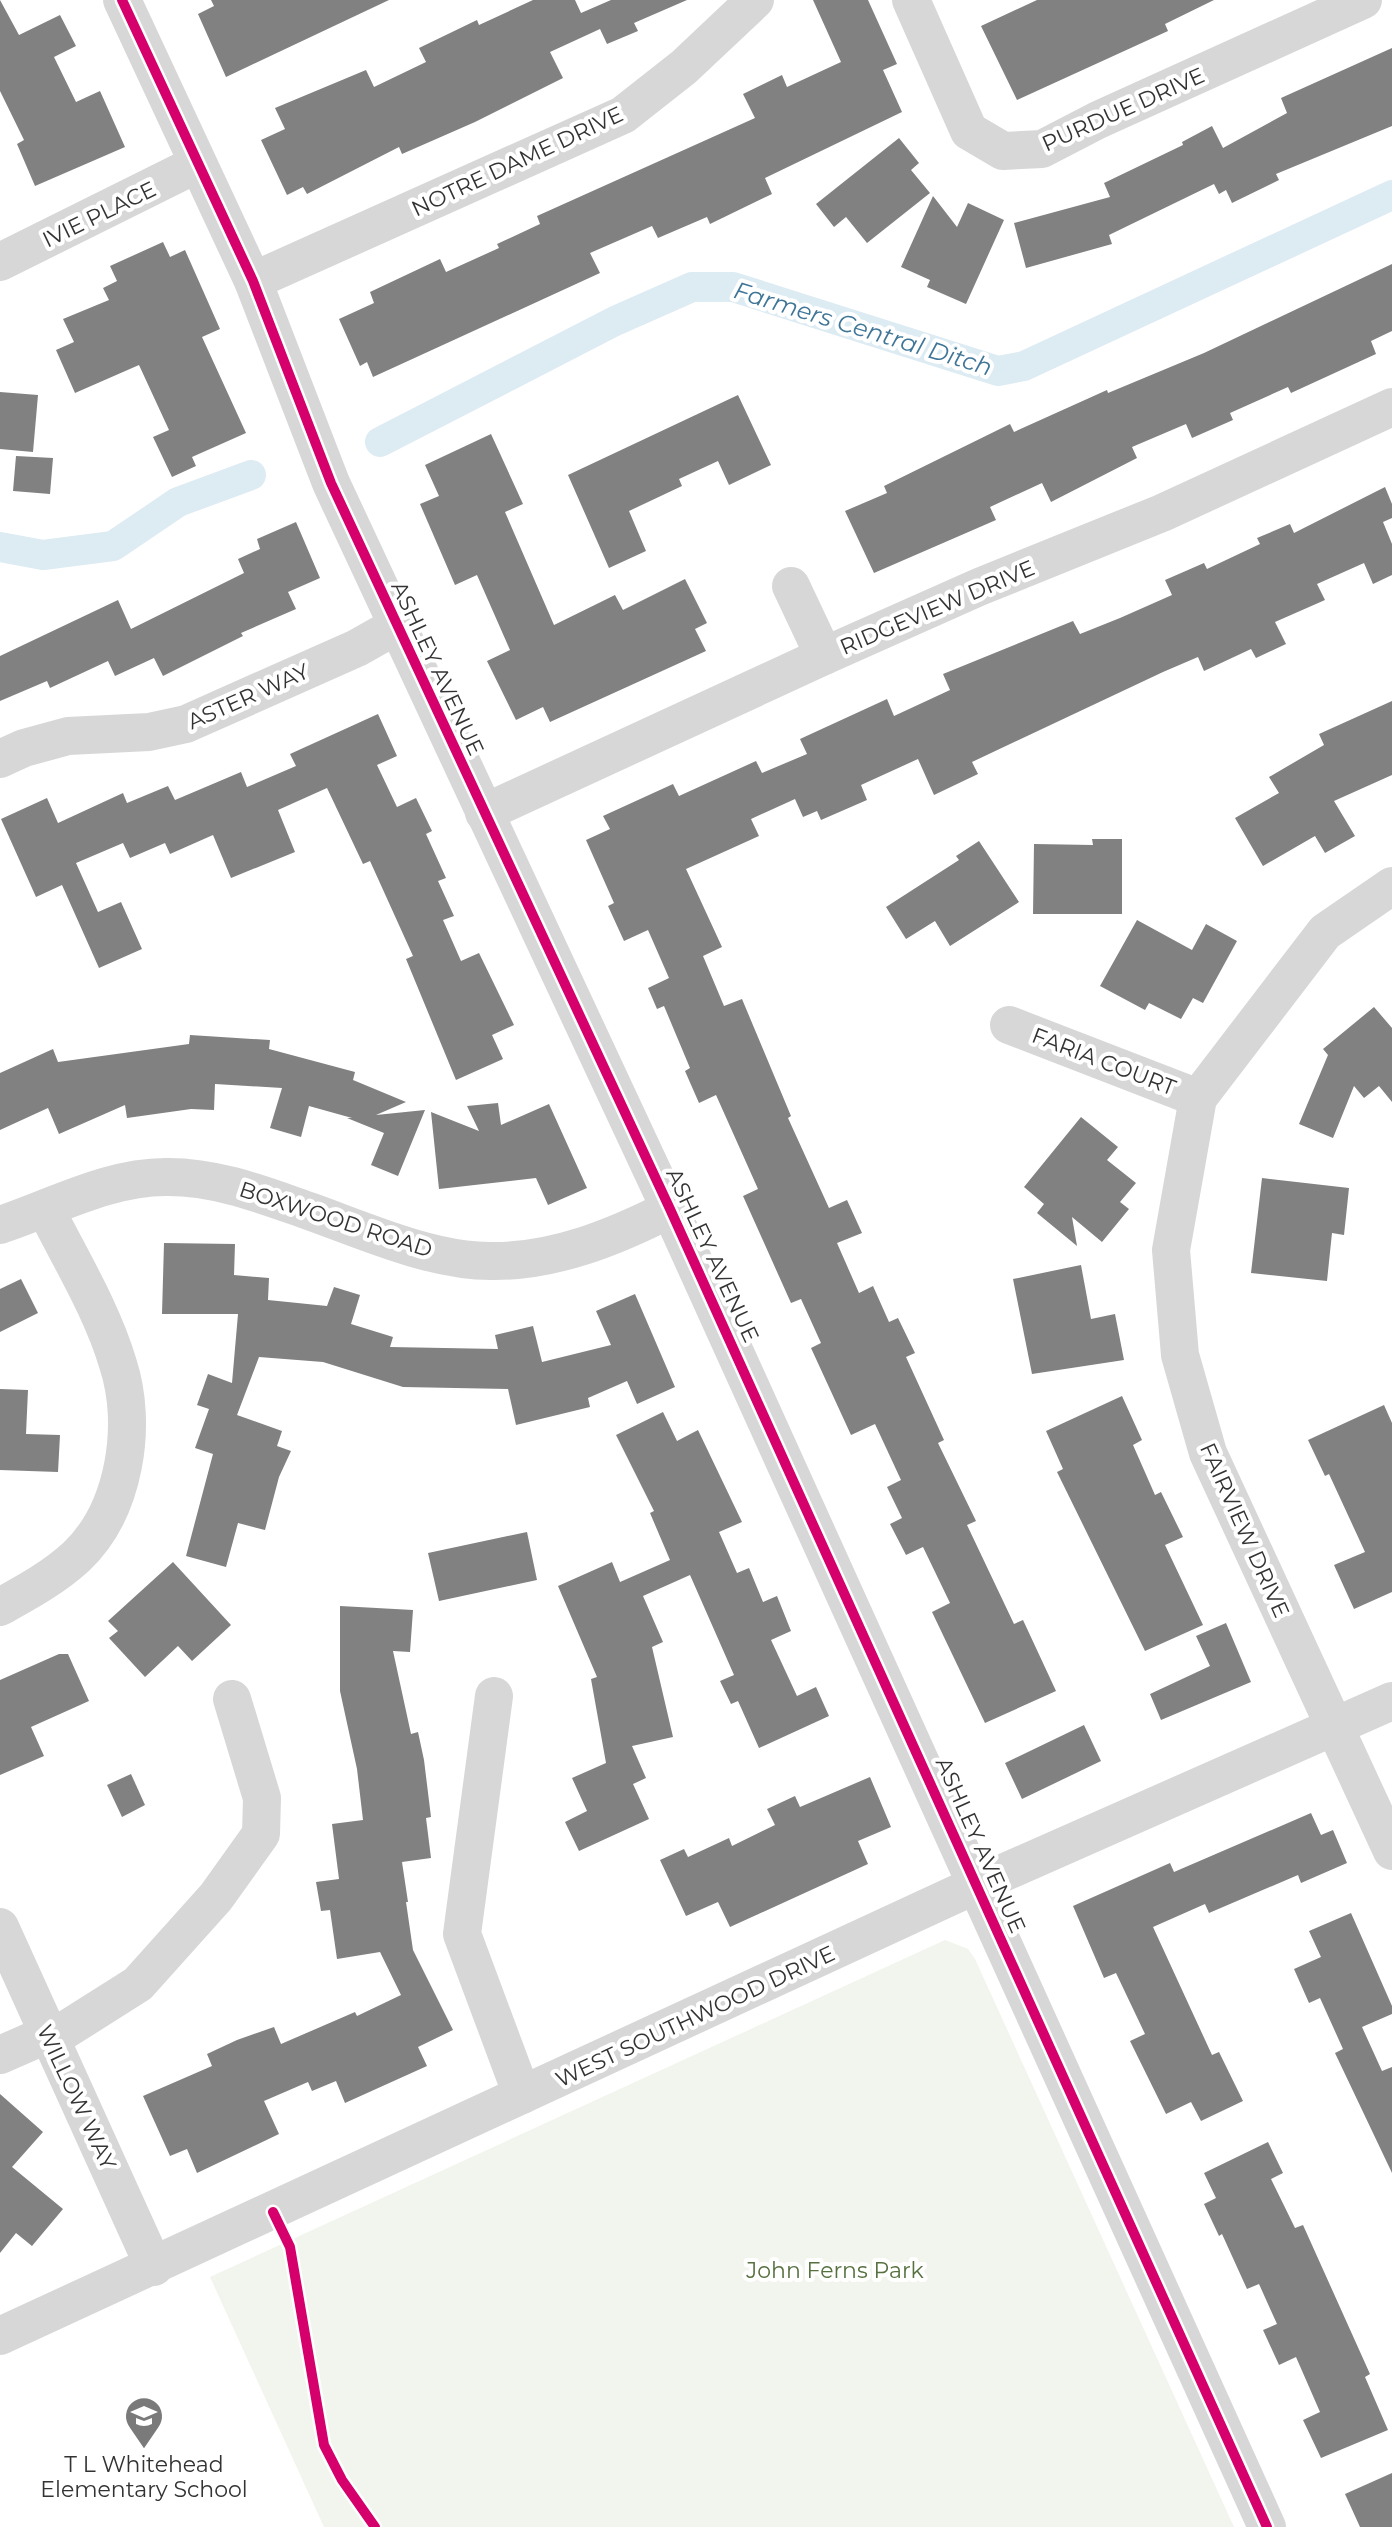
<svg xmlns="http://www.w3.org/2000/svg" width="1392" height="2527" font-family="Montserrat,sans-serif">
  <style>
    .green { fill: #f1f5ed }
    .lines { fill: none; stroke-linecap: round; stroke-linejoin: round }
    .canal { stroke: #ddebf3; stroke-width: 30 }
    .building { fill: #818181 }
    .minor { stroke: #d7d7d7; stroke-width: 38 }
    .cycleway-casing { stroke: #fff; stroke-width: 15 }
    .cycleway { stroke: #d6006c; stroke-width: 10 }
    .labels { text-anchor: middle; stroke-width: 8; stroke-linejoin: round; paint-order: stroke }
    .street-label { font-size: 22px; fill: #333; stroke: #fff }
    .park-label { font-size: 22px; fill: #56703f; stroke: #fff }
    .poi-label { font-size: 22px; fill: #333; stroke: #fff }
    .water-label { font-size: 24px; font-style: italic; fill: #3f7597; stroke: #fff }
  </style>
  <rect width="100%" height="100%" fill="#fff"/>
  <path class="green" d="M945 1940 968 1949 975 1959 1234 2527H324L210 2277Z"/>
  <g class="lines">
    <g class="canal">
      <path d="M380 442 615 321 692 287H733L998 371 1024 366 1392 195"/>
      <path d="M0 547 43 555 113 546 178 502 251 475"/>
    </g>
  </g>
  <g class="building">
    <path d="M0 0 19 35 60 15 76 46 54 57 76 102 100 91 125 147 35 186 17 144 24 140 0 91Z"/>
    <path d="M211 0H389L226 77 198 14 214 6Z"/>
    <path d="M533 0H575L581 13 611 0H687L634 23 638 31 607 44 600 29 550 52 563 78 475 122 402 154 399 147 307 194 303 187 287 195 261 140 285 129 275 108 366 70 374 87 426 62 419 48 477 20 479 25Z"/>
    <path d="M813 0H868L897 64 883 70 902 112 765 178 772 194 710 224 707 217 658 238 652 226 590 253 600 273 373 377 367 362 360 366 339 319 374 303 370 292 440 259 446 272 499 248 497 244 540 224 537 216 755 118 743 94 782 75 787 87 841 62Z"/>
    <path d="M1037 0H1214L1165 24 1168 31 1017 100 981 26Z"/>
    <path d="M1392 48V126L1276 174 1279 180 1232 203 1226 190 1219 194 1214 184 1109 235 1112 244 1026 268 1014 223 1110 197 1104 183 1183 145 1182 142 1212 126 1223 148 1287 113 1281 98Z"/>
    <path d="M899 138 919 163 911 170 930 193 867 243 846 217 834 227 816 204Z"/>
    <path d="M933 196 957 227 968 203 1004 220 966 304 927 287 930 280 901 267Z"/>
    <path d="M163 242 170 257 185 250 220 329 202 337 246 433 192 457 196 466 172 477 153 437 169 430 139 365 75 393 56 350 74 342 63 319 109 300 103 288 117 281 110 266Z"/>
    <path d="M1392 264V331L1371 341 1376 354 1291 393 1288 387 1230 413 1233 420 1192 438 1186 424 1132 447 1137 458 1051 502 1042 483 990 507 996 520 874 573 845 511 887 493 884 486 1010 424 1014 432 1107 390 1108 393 1204 353Z"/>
    <path d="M0 392 38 395 33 452 0 449Z"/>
    <path d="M738 395 771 465 729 485 718 461 679 479 682 486 629 511 646 551 609 568 568 475Z"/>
    <path d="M491 434 523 504 505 512 554 625 615 595 623 610 685 579 707 623 695 629 706 651 550 722 543 707 516 720 487 661 510 650 477 575 455 585 420 504 439 496 425 465Z"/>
    <path d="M16 456 53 458 50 494 13 491Z"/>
    <path d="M1385 487 1392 504V518L1383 522 1392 544V575L1373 584 1364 563 1317 584 1325 600 1275 622 1286 644 1256 658 1251 649 1204 671 1198 657 1163 672 972 762 978 774 934 795 918 759 861 785 867 800 821 820 817 811 803 817 795 799 751 819 759 836 686 869 722 947 703 956 724 1006 742 999 791 1116 788 1118 829 1208 847 1200 862 1233 837 1243 859 1293 873 1286 889 1322 898 1318 915 1353 906 1357 944 1440 938 1443 976 1521 967 1525 1014 1624 1023 1620 1056 1691 985 1723 932 1612 950 1603 923 1547 906 1555 890 1524 902 1518 887 1487 901 1480 875 1424 851 1435 811 1348 821 1343 801 1299 791 1303 743 1196 758 1189 716 1095 699 1103 685 1071 690 1068 664 1006 657 1009 648 988 669 978 648 930 624 941 608 906 614 903 586 840 610 829 603 816 673 784 679 796 756 761 762 773 807 754 800 739 887 699 894 716 950 690 943 674 1073 621 1080 634 1120 618 1172 595 1165 580 1204 563 1207 569 1260 544 1257 538 1290 524 1294 533Z"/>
    <path d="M296 522 320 578 288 592 296 609 241 633 243 636 163 676 154 658 115 676 108 661 50 688 47 681 0 701V656L118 600 131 629 244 573 238 559 260 549 257 539Z"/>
    <path d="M1392 701V775L1334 801 1355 836 1325 853 1315 836 1263 866 1235 818 1279 793 1269 777 1324 745 1319 734Z"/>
    <path d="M378 714 397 756 377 765 397 807 416 798 432 831 426 834 446 878 438 881 454 916 443 920 461 961 479 953 514 1025 492 1035 503 1059 456 1080 406 959 413 956 370 861 363 864 327 788 278 810 295 852 231 878 213 835 170 854 165 843 130 858 123 843 76 863 98 912 121 902 142 949 99 968 62 885 36 897 1 819 47 798 58 823 123 793 127 803 168 786 175 800 241 772 247 787 296 766 290 754Z"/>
    <path d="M1092 839H1122V914H1033L1034 844 1093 845Z"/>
    <path d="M979 841 1019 902 950 946 935 921 906 939 886 907 959 860 956 856Z"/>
    <path d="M1137 920 1192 950 1206 924 1237 941 1203 1003 1193 998 1181 1019 1149 1003 1145 1010 1100 986Z"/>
    <path d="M1374 1007 1392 1028V1102L1379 1086 1364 1098 1354 1086 1333 1138 1299 1124 1328 1055 1323 1049Z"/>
    <path d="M190 1035 270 1040 269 1049 355 1072 353 1080 406 1102 376 1115 425 1110 398 1176 371 1165 384 1133 347 1118H352L309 1106 301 1137 270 1128 282 1088 215 1084 214 1110 191 1109 127 1118 125 1105 59 1134 48 1108 0 1130V1073L53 1049 58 1062 189 1044Z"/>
    <path d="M498 1103 501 1125 549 1104 587 1188 548 1205 536 1178 439 1189 431 1112 479 1131 467 1106Z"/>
    <path d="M1081 1117 1118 1147 1107 1160 1136 1183 1120 1202 1129 1209 1102 1242 1072 1217 1077 1246 1037 1213 1044 1204 1024 1187Z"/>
    <path d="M1262 1178 1349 1188 1344 1235 1332 1233 1327 1281 1251 1273Z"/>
    <path d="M164 1243 235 1244 234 1275 269 1278 268 1300 327 1306 334 1287 360 1295 351 1324 393 1337 390 1347 498 1349 495 1335 533 1326 542 1362 611 1345 596 1311 635 1294 675 1387 637 1404 627 1381 588 1398 590 1407 516 1425 508 1389 403 1387 323 1362 259 1357 237 1415 282 1431 277 1446 291 1451 279 1477 265 1530 238 1523 226 1567 186 1556 213 1454 195 1448 209 1409 197 1405 208 1374 232 1383 238 1314H162Z"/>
    <path d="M1081 1265 1091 1319 1115 1314 1124 1360 1032 1374 1013 1279Z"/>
    <path d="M21 1279 38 1313 0 1332V1289Z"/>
    <path d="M0 1389 28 1390 26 1434 60 1435 58 1472 0 1470Z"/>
    <path d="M1122 1396 1142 1440 1133 1445 1155 1495 1161 1492 1183 1537 1165 1545 1203 1625 1145 1651 1057 1472 1063 1469 1046 1431Z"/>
    <path d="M1384 1405 1392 1423V1592L1354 1609 1334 1565 1365 1552 1329 1474 1325 1476 1308 1440Z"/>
    <path d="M663 1412 677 1441 698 1430 742 1522 719 1532 737 1573 749 1568 763 1602 777 1596 791 1631 771 1640 797 1696 816 1687 829 1716 759 1748 738 1701 731 1704 720 1681 734 1675 690 1575 643 1596 663 1642 652 1647 673 1737 632 1746 646 1778 633 1784 649 1819 579 1851 565 1822 587 1811 572 1778 606 1763 591 1679 597 1677 558 1586 612 1562 620 1582 670 1560 650 1513 654 1511 616 1435Z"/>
    <path d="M527 1532 537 1580 439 1601 428 1553Z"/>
    <path d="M173 1562 231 1625 192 1661 178 1646 145 1677 109 1638 118 1631 108 1621Z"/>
    <path d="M340 1606 413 1610 410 1652 393 1651 411 1734 418 1732 424 1760 431 1817 426 1818 431 1858 402 1862 408 1902H406L413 1950 453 2030 418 2047 427 2066 345 2103 336 2081 312 2091 308 2082 264 2101 279 2134 197 2173 187 2149 170 2156 143 2096 212 2066 207 2054 237 2040 274 2027 281 2044 355 2012 357 2016 401 1995 380 1952 337 1959 330 1910 321 1911 316 1882 339 1879 332 1824 363 1820 357 1769 340 1691Z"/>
    <path d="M1226 1623 1251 1682 1161 1720 1150 1694 1210 1666 1196 1636Z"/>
    <path d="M59 1654H68L89 1701 31 1727 44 1756 0 1775V1680Z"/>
    <path d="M1084 1725 1101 1761 1022 1799 1005 1763Z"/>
    <path d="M131 1774 145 1805 122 1817 107 1785Z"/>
    <path d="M870 1777 891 1827 858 1841 868 1864 730 1927 718 1902 686 1916 660 1860 684 1849 688 1857 729 1838 732 1846 775 1825 767 1809 795 1796 800 1807Z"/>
    <path d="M1311 1813 1321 1835 1333 1830 1347 1863 1301 1883 1298 1875 1209 1913 1205 1904 1153 1927 1212 2055 1219 2052 1243 2101 1201 2121 1191 2102 1166 2114 1130 2041 1145 2034 1116 1973 1104 1978 1073 1906 1170 1863 1174 1872Z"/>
    <path d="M1351 1913 1392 2006V2014L1362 2027 1382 2071 1392 2067V2173L1335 2053 1343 2049 1320 1998 1309 2003 1294 1969 1321 1957 1309 1931Z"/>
    <path d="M0 2094 43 2132 12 2167 63 2209 32 2246 16 2233 0 2253Z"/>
    <path d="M1268 2142 1283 2173 1271 2179 1295 2228 1303 2225 1370 2374 1365 2377 1388 2430 1321 2458 1303 2420 1320 2412 1296 2357 1279 2365 1263 2330 1277 2324 1259 2284 1247 2289 1222 2234 1219 2236 1204 2204 1216 2198 1204 2173Z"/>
    <path d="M1392 2473V2527H1360L1345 2494Z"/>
  </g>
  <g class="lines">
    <g class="minor">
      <path d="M122 0 253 281 331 483 670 1209 1267 2527"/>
      <path d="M911 0 969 131 1003 151 1042 149 1098 120 1363 0"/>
      <path d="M0 262 197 164"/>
      <path d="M253 281 623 115 684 67 755 0"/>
      <path d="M791 586 824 656"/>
      <path d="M0 759 24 748 68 736 149 732 186 724 357 648 396 626"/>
      <path d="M484 813 824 656 979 587 1162 513 1392 407"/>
      <path d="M1392 886 1325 932 1198 1098 1171 1250 1180 1355 1208 1453 1392 1851"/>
      <path d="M1009 1025 1198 1098"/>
      <path d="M0 1225C54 1207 110 1176 168 1177 218 1177 263 1195 309 1211 365 1231 431 1261 491 1261 554 1262 615 1237 670 1209"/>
      <path d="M0 1607C27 1592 53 1578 76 1557 125 1511 138 1425 118 1364 102 1310 71 1260 46 1210"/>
      <path d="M494 1696 462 1934 522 2095"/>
      <path d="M0 1927 154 2267"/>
      <path d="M51 2039 138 1984 216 1897 261 1834 262 1798 232 1699"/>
      <path d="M0 2055 48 2034"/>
      <path d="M0 2336 978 1884 1392 1701"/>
    </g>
    <defs>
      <g id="cycleway">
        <path d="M122 0 253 281 331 483 670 1209 1267 2527"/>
        <path d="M273 2212 290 2247 324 2445 342 2480 375 2527"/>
      </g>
    </defs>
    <use href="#cycleway" class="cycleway-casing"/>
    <use href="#cycleway" class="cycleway"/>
  </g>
  <defs>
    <symbol id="school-pin" viewBox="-11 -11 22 30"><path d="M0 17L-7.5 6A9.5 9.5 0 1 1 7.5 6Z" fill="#7a7a7a" stroke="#fff"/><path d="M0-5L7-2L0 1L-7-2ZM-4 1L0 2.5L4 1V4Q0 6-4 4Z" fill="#fff"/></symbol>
  </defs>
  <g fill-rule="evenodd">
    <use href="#school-pin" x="122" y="2394" width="44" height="60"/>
  </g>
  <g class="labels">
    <g class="street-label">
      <text transform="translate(1123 109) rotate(-24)" y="8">PURDUE DRIVE</text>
      <text transform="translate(517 161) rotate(-25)" y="8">NOTRE DAME DRIVE</text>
      <text transform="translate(99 214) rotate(-26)" y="8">IVIE PLACE</text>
      <text transform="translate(937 607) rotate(-23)" y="8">RIDGEVIEW DRIVE</text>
      <text transform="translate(438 668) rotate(65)" y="8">ASHLEY AVENUE</text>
      <text transform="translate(248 696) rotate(-24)" y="8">ASTER WAY</text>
      <text transform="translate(1104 1061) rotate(21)" y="8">FARIA COURT</text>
      <text transform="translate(336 1219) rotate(18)" y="8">BOXWOOD ROAD</text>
      <text transform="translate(713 1255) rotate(65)" y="8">ASHLEY AVENUE</text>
      <text transform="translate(1245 1530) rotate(66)" y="8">FAIRVIEW DRIVE</text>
      <text transform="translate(981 1845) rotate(66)" y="8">ASHLEY AVENUE</text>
      <text transform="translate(695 2016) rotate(-25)" y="8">WEST SOUTHWOOD DRIVE</text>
      <text transform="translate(77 2097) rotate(65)" y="8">WILLOW WAY</text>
    </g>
    <g class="park-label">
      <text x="835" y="2278">John Ferns Park</text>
    </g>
    <g class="poi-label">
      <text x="144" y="2472">T L Whitehead<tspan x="144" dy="25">Elementary School</tspan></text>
    </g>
    <g class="water-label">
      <text transform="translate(863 329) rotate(17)" y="8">Farmers Central Ditch</text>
    </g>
  </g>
</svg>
